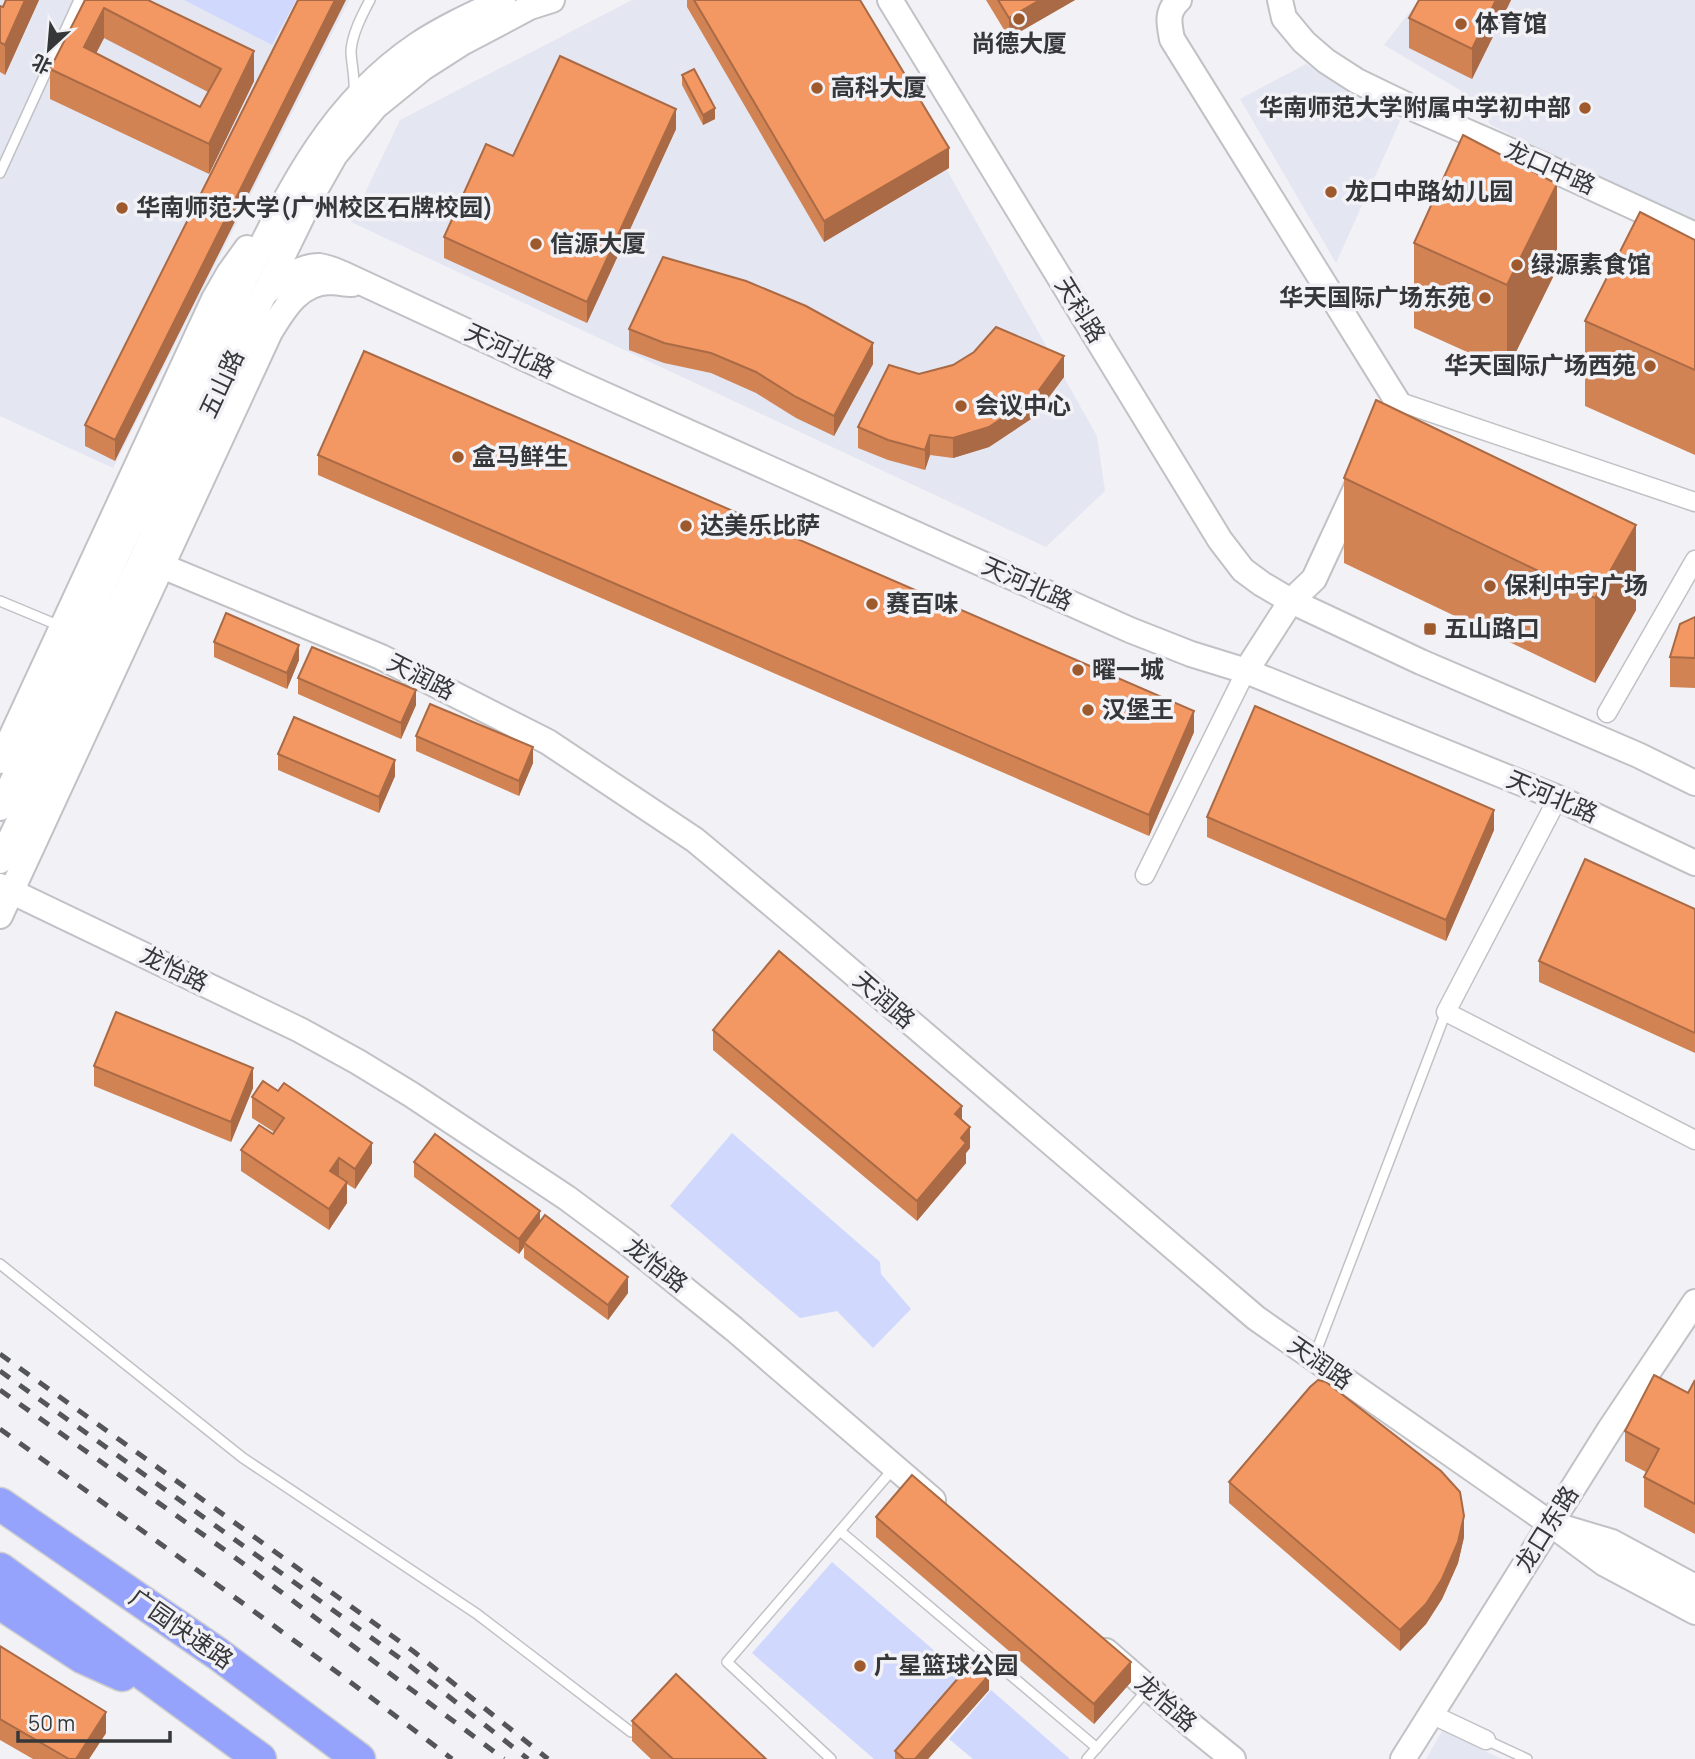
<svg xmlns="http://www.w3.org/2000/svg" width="1695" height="1759" font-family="Manrope,'Noto Sans SC',sans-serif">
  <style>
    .built { fill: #e4e6f2 }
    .green { fill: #d0d8fd }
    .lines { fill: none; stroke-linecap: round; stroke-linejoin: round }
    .lane-casing { stroke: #c1c2c6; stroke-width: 12 }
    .street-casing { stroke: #c1c2c6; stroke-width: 21 }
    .secondary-casing { stroke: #c1c2c6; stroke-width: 28 }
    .highway-casing { stroke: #cfcfcf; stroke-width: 35 }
    .lane { stroke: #fff; stroke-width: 9 }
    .street { stroke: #fff; stroke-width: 18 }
    .secondary { stroke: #fff; stroke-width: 24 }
    .highway { stroke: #95a3fc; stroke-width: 32 }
    .rail { stroke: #545556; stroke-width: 5; stroke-dasharray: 12 12; stroke-linecap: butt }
    .wall { fill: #d18354; fill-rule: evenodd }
    .shaded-wall { fill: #aa6a45 }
    .building { fill: #f39862; stroke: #aa6a45; stroke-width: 2; fill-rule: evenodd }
    .poi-dot { fill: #9e592d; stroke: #f1f1f6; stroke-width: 2.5 }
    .labels { text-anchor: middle; stroke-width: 7; stroke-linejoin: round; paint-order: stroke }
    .poi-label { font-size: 24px; font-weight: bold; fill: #363738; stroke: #f1f1f6; text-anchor: start }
    .street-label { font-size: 24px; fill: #363738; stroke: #f1f1f6 }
  </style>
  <rect width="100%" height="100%" fill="#f1f1f6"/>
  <g class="built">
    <path d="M0 0H349L113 468 0 416Z"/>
    <path d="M632 0H851L1097 436 1105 491 1046 547 351 222 400 120Z"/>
    <path d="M1419 0H1695V223L1491 125 1460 90 1384 45Z"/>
    <path d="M1306 64 1400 121 1336 263 1240 99Z"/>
    <path d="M1442 1731 1502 1759H1426Z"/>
  </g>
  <g class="green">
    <path d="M184 0H296L272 45Z"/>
    <path d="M732 1133 880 1262 881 1274 911 1309 873 1348 837 1311 800 1318 670 1206Z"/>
    <path d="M832 1562 967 1679 898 1759H874L752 1653Z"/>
    <path d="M991 1690 1070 1759H973L949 1739Z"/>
  </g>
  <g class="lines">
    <defs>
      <g id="lane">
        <path d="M354 92C355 79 352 66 351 53 351 36 362 15 370 0"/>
        <path d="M0 173 79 0"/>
        <path d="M0 601 60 626"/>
        <path d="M0 1264 243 1458 477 1614 631 1732"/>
        <path d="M1314 1357 1446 1012"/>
        <path d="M840 1531 1097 1748"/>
        <path d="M1486 1740 1527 1759"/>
        <path d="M831 1759 727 1662 894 1468"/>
        <path d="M1087 1759 1148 1689"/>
      </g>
      <g id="street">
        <path d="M1397 401 1695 502"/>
        <path d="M1607 713 1695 560"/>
        <path d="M1558 798 1446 1012 1695 1140"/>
        <path d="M1145 875 1246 671"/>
        <path d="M1431 1714 1486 1740"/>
      </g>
      <g id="secondary">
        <path d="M890 0 1220 540 1243 570 1262 584 1291 601 1421 662 1638 755 1695 783"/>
        <path d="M1179 0C1166 12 1169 23 1172 39L1397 401 1379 438"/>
        <path d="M1280 0 1284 18 1304 42 1326 61 1357 81 1417 110 1534 161 1695 235"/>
        <path d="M264 294C280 282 298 266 319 266 326 267 334 270 341 273L576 382 1130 630 1191 654 1246 671 1558 798 1695 863"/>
        <path d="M162 566 381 657 548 742 695 840 805 932 1256 1318 1551 1524 1605 1564 1695 1612"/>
        <path d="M1246 671 1291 601 1314 579 1358 484"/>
        <path d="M0 761 214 299 229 273 247 248"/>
        <path d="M0 808 244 281C289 190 330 104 417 45 444 27 473 14 503 0"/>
        <path d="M0 861 143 556 230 364 314 192 335 155 375 107 423 68 462 43 530 7 552 0"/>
        <path d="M0 886 300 1030 358 1062 412 1095 567 1198 625 1241 734 1329 933 1500"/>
        <path d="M0 916 270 332C284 309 299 283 329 282 337 282 345 284 352 284"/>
        <path d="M1565 1528 1612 1542 1695 1587"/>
        <path d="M1106 1651 1191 1725 1233 1759"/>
        <path d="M1403 1759 1610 1429 1695 1302"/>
      </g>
      <g id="highway">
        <path d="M0 1504 218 1654 359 1759"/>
        <path d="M0 1569 260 1759"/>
        <path d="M0 1603 82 1657 122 1675"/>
      </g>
    </defs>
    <use href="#lane" class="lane-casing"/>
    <use href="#street" class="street-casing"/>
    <use href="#secondary" class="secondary-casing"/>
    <use href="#highway" class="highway-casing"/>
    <use href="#lane" class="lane"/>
    <use href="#street" class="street"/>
    <use href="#secondary" class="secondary"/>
    <use href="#highway" class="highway"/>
    <g class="rail">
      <path d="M0 1354 413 1651 548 1759"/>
      <path d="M0 1371 405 1662 528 1759"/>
      <path d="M0 1390 229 1553 504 1759"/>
      <path d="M0 1429C152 1538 304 1645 452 1759"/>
    </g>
  </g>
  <g class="wall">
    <path d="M4 0H39L5 75 0 72V6L3 7 6 1Z"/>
    <path d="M85 0H148L254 81 209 174 50 99V69ZM104 38 208 92 200 107 96 53Z"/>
    <path d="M298 0 115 461 85 446V425Z"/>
    <path d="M687 0H860L949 168 824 242 687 7Z"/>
    <path d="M986 0H1075L1009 38Z"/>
    <path d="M1511 0 1472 79 1409 48V18Z"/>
    <path d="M682 75 715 119 703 125 682 85Z"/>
    <path d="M676 129 587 323 444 258V237Z"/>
    <path d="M1695 240V455L1585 406V321Z"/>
    <path d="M1414 243 1557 269 1507 370 1414 328Z"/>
    <path d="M629 329 873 364 834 436 796 418 756 393 711 373 664 363 629 350Z"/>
    <path d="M919 374 1064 377 1034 417 989 447 953 458 930 455 925 470 888 460 858 448V427Z"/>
    <path d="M318 455 1194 732 1149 836 318 475Z"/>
    <path d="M1344 478 1636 610 1595 683 1344 563Z"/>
    <path d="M1695 617V688L1670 687V657Z"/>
    <path d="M214 642 299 660 287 689 214 657Z"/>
    <path d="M298 678 416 705 401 739 298 694Z"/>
    <path d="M416 736 533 763 519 796 416 751Z"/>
    <path d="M278 754 395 776 379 813 278 770Z"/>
    <path d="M1207 817 1494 830 1446 941 1207 837Z"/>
    <path d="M1695 909V1053L1539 982V961Z"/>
    <path d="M713 1030 962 1120 970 1148 966 1153V1163L917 1221 713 1050Z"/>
    <path d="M94 1066 253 1088 231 1142 94 1086Z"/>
    <path d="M252 1097 372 1163 355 1189 347 1184V1203L329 1230 241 1171V1150L273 1134 274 1132 252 1118Z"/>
    <path d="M414 1162 540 1222 628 1293 608 1320 524 1258V1247L519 1254 414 1177Z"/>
    <path d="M1695 1380V1534L1644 1507V1477L1646 1472 1625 1461V1431L1688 1393Z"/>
    <path d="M1229 1482 1464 1537 1458 1563 1442 1599 1426 1624 1400 1651 1229 1503Z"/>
    <path d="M876 1517 1131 1682 1094 1724 876 1537Z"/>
    <path d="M0 1646 106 1733 89 1759H33L0 1740Z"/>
    <path d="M989 1690 928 1759H895V1751Z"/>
    <path d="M632 1721 766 1759H651L632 1741Z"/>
  </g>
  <g class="shaded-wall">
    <path d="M25 0H39L5 75V45Z"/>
    <path d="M335 0H346L115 461V440Z"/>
    <path d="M1040 0H1075L1009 38V18Z"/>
    <path d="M1496 0H1511L1472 79V49Z"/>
    <path d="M104 8V38L84 77V47Z"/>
    <path d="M254 51V81L209 174V144Z"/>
    <path d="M715 108V119L703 125V115Z"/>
    <path d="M676 109V129L587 323V302Z"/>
    <path d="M949 148V168L824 242V221Z"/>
    <path d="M1557 184V269L1507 370V285Z"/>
    <path d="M873 343V364L834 436V416Z"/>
    <path d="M1064 356V377L1034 417 989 447 953 458V438Z"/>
    <path d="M930 435V455L925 470V450Z"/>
    <path d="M1636 525V610L1595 683V598Z"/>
    <path d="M299 645V660L287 689V673Z"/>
    <path d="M416 690V705L401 739V723Z"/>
    <path d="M1194 711V732L1149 836V815Z"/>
    <path d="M533 747V763L519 796V781Z"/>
    <path d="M395 760V776L379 813V797Z"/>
    <path d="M1494 810V830L1446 941V920Z"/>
    <path d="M253 1068V1088L231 1142V1122Z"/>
    <path d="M962 1106V1126L955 1114Z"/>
    <path d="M970 1127V1148L966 1153V1163L917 1221V1201L961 1138Z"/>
    <path d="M372 1143V1163L355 1189V1169Z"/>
    <path d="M339 1158V1178L330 1171Z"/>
    <path d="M347 1182V1203L329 1230V1209Z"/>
    <path d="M540 1211V1226L524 1243V1247L519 1254V1239Z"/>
    <path d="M628 1277V1293L608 1320V1305Z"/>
    <path d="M1464 1516V1537L1458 1563 1442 1599 1426 1624 1400 1651V1630Z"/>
    <path d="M1131 1662V1682L1094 1724V1704Z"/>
    <path d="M989 1675V1690L928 1759H915Z"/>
    <path d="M106 1712V1733L89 1759H76Z"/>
  </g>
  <g class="building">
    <path d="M6 0H25L5 45 0 42V6L3 7Z"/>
    <path d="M85 0H148L254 51 209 144 50 69ZM104 8 221 69 200 107 84 47Z"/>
    <path d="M298 0H335L115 440 85 425Z"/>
    <path d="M694 0H860L949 148 824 221Z"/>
    <path d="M998 0H1040L1009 18Z"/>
    <path d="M1419 0H1496L1472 49 1409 18Z"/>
    <path d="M560 56 676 109 587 302 444 237 486 144 513 156Z"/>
    <path d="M694 69 715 108 703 115 682 75Z"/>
    <path d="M1463 135 1557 184 1507 285 1414 243Z"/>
    <path d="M1640 212 1695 240V370L1585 321Z"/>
    <path d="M663 257 746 281 806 306 873 343 834 416 796 397 756 372 711 353 664 343 629 329Z"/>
    <path d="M996 327 1064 356 1034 397 989 427 953 438 930 435 925 450 888 440 858 427 889 365 919 374 953 365 974 352Z"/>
    <path d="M364 351 1194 711 1149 815 318 455Z"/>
    <path d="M1376 400 1636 525 1595 598 1344 478Z"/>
    <path d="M226 613 299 645 287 673 214 642Z"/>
    <path d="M1695 617V658L1670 657 1680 624Z"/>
    <path d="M312 647 416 690 401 723 298 678Z"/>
    <path d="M430 704 533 747 519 781 416 736Z"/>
    <path d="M1255 706 1494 810 1446 920 1207 817Z"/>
    <path d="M294 717 395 760 379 797 278 754Z"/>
    <path d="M1585 859 1695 909V1033L1539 961Z"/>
    <path d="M779 951 962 1106 955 1114 970 1127 961 1138 966 1143 917 1201 713 1030Z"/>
    <path d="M116 1012 253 1068 231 1122 94 1066Z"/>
    <path d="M263 1081 278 1091 284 1083 372 1143 355 1169 339 1158 330 1171 347 1182 329 1209 241 1150 259 1125 273 1134 284 1118 252 1097Z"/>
    <path d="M435 1134 540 1211 519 1239 414 1162Z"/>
    <path d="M545 1215 628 1277 608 1305 524 1243Z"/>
    <path d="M1654 1375 1688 1393 1695 1380V1504L1644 1477 1659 1449 1625 1431Z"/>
    <path d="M1318 1380 1326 1382 1441 1471 1460 1492 1464 1516 1458 1542 1442 1579 1426 1604 1400 1630 1229 1482 1310 1387Z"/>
    <path d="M912 1475 1131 1662 1094 1704 876 1517Z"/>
    <path d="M0 1646 106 1712 76 1759H69L0 1719Z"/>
    <path d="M973 1661 989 1675 915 1759H904L895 1751Z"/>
    <path d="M676 1674 766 1759H673L632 1721Z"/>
  </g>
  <g class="poi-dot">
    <circle cx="1019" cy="19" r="7"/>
    <circle cx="1461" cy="24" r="7"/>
    <circle cx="817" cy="88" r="7"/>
    <circle cx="1585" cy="108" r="7"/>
    <circle cx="1331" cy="192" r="7"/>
    <circle cx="122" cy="208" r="7"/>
    <circle cx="536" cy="244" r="7"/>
    <circle cx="1517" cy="265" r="7"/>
    <circle cx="1485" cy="298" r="7"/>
    <circle cx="1650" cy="366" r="7"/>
    <circle cx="961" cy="406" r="7"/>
    <circle cx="458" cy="457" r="7"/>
    <circle cx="686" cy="526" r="7"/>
    <circle cx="1490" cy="586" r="7"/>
    <circle cx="872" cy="604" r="7"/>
    <rect x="1423" y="622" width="14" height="14" rx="3.5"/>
    <circle cx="1078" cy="670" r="7"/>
    <circle cx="1088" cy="710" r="7"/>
    <circle cx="860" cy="1666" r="7"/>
  </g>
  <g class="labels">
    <g class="poi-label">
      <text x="1475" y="32">体育馆</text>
      <text x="1019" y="52" text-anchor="middle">尚德大厦</text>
      <text x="831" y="96">高科大厦</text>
      <text x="1571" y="116" text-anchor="end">华南师范大学附属中学初中部</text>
      <text x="1345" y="200">龙口中路幼儿园</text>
      <text x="136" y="216">华南师范大学(广州校区石牌校园)</text>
      <text x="550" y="252">信源大厦</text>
      <text x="1531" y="273">绿源素食馆</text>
      <text x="1471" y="306" text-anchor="end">华天国际广场东苑</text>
      <text x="1636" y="374" text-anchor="end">华天国际广场西苑</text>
      <text x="975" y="414">会议中心</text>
      <text x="472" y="465">盒马鲜生</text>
      <text x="700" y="534">达美乐比萨</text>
      <text x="1504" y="594">保利中宇广场</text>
      <text x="886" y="612">赛百味</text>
      <text x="1444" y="637">五山路口</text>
      <text x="1092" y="678">曜一城</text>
      <text x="1102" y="718">汉堡王</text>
      <text x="874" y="1674">广星篮球公园</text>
    </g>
    <g class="street-label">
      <text transform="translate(1550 168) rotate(24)" y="8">龙口中路</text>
      <text transform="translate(1080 310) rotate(58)" y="8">天科路</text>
      <text transform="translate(510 351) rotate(25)" y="8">天河北路</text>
      <text transform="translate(222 384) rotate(-65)" y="8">五山路</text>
      <text transform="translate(1027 584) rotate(24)" y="8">天河北路</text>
      <text transform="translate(421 677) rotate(27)" y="8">天润路</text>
      <text transform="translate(1552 797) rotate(23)" y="8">天河北路</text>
      <text transform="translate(174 969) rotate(26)" y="8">龙怡路</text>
      <text transform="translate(884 1000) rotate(41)" y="8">天润路</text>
      <text transform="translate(656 1265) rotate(38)" y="8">龙怡路</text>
      <text transform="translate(1320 1363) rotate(35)" y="8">天润路</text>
      <text transform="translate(1547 1529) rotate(-58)" y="8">龙口东路</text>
      <text transform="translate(181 1629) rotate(35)" y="8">广园快速路</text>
      <text transform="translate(1166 1703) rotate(41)" y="8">龙怡路</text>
    </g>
  </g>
  <g transform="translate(49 49) rotate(206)" stroke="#f1f1f6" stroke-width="5" paint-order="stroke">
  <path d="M0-5L12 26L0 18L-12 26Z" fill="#363738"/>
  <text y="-10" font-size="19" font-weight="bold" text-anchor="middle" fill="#363738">北</text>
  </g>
  <path d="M18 1731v10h152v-10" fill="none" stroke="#363738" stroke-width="3.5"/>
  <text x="28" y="1731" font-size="21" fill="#363738" stroke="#f1f1f6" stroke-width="5" paint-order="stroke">50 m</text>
</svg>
